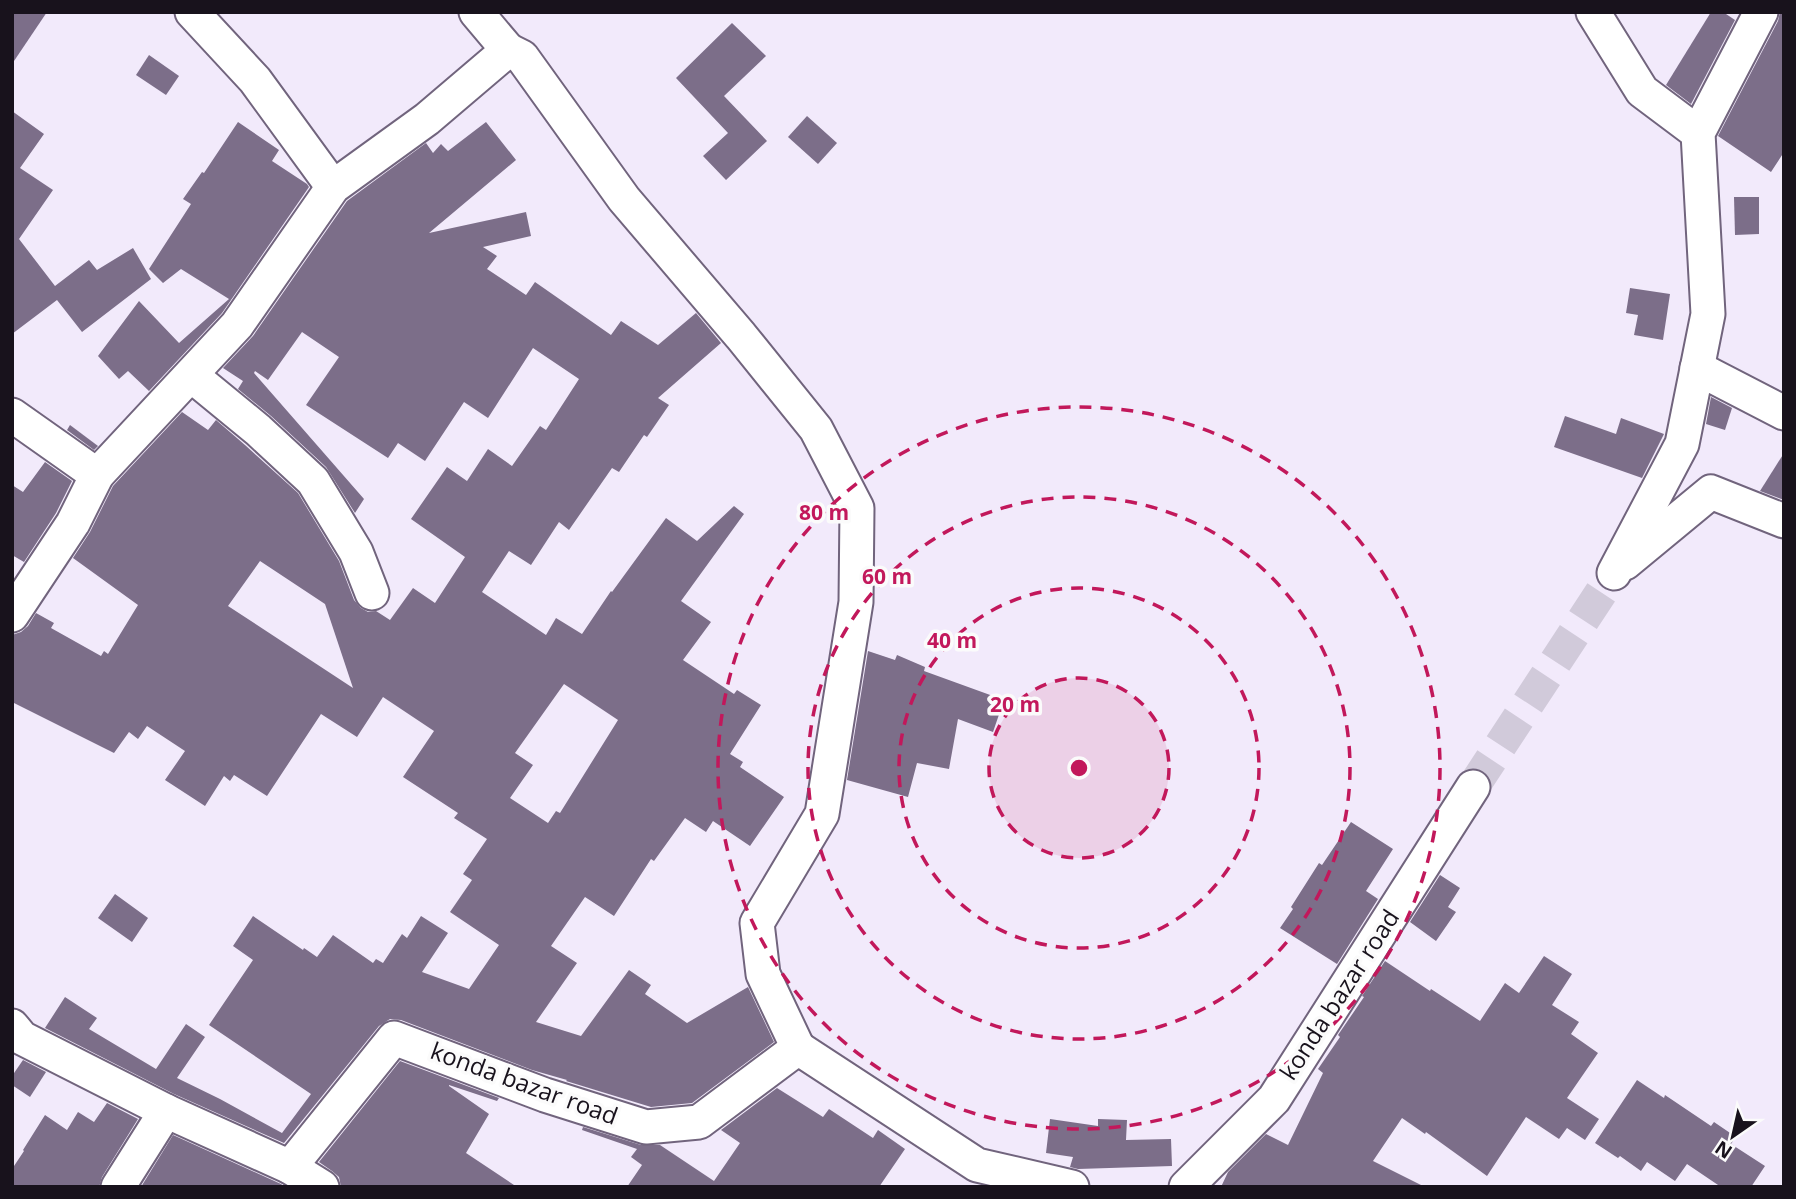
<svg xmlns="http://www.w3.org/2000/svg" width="1796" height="1199" font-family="'Open Sans',sans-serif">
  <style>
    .building { fill: #7c6e89; fill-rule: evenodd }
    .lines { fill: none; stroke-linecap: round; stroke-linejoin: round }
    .minor-tunnel { stroke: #d1cada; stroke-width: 33; stroke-dasharray: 33 17; stroke-linecap: butt }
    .minor-casing { stroke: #71647d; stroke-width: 37 }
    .minor { stroke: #fff; stroke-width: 33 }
    .ring { fill: none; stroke: #c2185b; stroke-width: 3.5; stroke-dasharray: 12 9 }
    .labels { text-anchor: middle; stroke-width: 7; stroke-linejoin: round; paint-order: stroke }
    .street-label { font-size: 24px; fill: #18121c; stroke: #fbfbfb }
    .centre { fill: #c2185b; stroke: #fbfbfb; stroke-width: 3.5 }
    .ring-label { font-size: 21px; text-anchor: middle; font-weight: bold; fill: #c2185b; stroke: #fbfbfb; stroke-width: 7; stroke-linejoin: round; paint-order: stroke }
  </style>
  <rect width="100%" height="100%" fill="#f2eafb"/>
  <g class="building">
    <path d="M12 12H47L12 64Z"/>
    <path d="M1711 12H1723L1735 20 1691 104 1666 85Z"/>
    <path d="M1780 12H1784V152L1771 172 1718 136 1778 21Z"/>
    <path d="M732 23 766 56 724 96 767 141 726 180 703 156 728 133 676 78Z"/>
    <path d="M149 55 179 76 166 95 136 75Z"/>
    <path d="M12 111 44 134 20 168 53 190 19 239 55 286 89 260 97 270 133 248 151 279 82 332 57 300 12 334Z"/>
    <path d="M807 116 837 143 818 164 788 137Z"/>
    <path d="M238 122 279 150 272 161 307 184 309 187 222 313 149 391 128 371 119 379 98 356 139 301 179 343 229 299 181 269 163 283 149 269 191 204 183 199 202 172 204 173Z"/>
    <path d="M486 122 516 160 429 233 526 212 531 236 483 247 497 256 487 269 526 295 535 282 611 335 621 321 658 345 696 313 721 343 658 398 669 405 647 437 644 435 619 472 612 468 569 530 559 522 531 565 509 551 482 592 546 635 556 618 582 634 611 591 612 592 666 518 697 541 734 506 744 514 681 601 711 622 683 660 734 694 737 690 761 705 730 754 743 762 740 767 784 797 750 846 713 821 706 832 685 818 654 861 651 859 614 916 585 897 551 946 577 963 536 1022 581 1036 629 970 651 985 645 994 687 1023 748 987 774 1042 692 1103 651 1107 566 1081 567 1080 532 1070 401 1020 390 1019 379 1026 284 1143 174 1094 45 1028 65 997 97 1018 89 1029 156 1069 186 1024 205 1037 177 1078 220 1099 282 1133 311 1094 209 1025 253 960 233 946 253 916 303 950 304 948 317 957 333 935 373 963 376 959 383 963 402 934 407 938 421 916 448 933 422 972 469 989 499 945 450 912 472 880 463 874 487 839 454 818 458 813 403 777 434 731 383 697 357 737 321 714 267 796 234 775 230 781 224 776 205 806 165 780 185 751 147 726 138 739 129 732 114 753 12 702V635L21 632 28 626 36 613 54 623 51 628 101 656 104 651 108 654 138 605 73 558 90 532 113 486 182 412 208 430 216 420 245 445 298 493 339 561 354 600 361 608 368 612 376 611 390 620 413 588 435 603 465 557 411 519 447 467 467 481 488 449 512 466 540 426 546 430 579 379 533 348 488 418 464 402 425 461 398 443 388 458 306 405 339 357 302 332 268 380 255 371 254 373 364 499 355 513 326 467 271 416 238 389 243 381 223 368 253 336 347 201 426 143 433 153 441 144 448 151ZM260 561 325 604 353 688 228 606ZM564 684 618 720 560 813 556 811 548 823 510 798 533 765 515 753Z"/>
    <path d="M1734 197H1759V234L1735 235Z"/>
    <path d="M1630 288 1670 294 1663 340 1634 335 1638 315 1626 313Z"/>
    <path d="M1711 397 1732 408 1725 430 1706 424Z"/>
    <path d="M1565 416 1616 434 1621 418 1664 434 1642 478 1554 447Z"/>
    <path d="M70 425 98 446 94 450 67 430Z"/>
    <path d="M1784 453V500L1760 491Z"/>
    <path d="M45 462 72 481 56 513 24 562 12 555V485L23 492Z"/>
    <path d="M868 651 895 660 897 655 925 667 924 671 1004 700 993 732 958 719 949 769 917 763 908 797 847 780Z"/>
    <path d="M1351 822 1393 849 1366 891 1378 899 1337 964 1280 928 1293 909 1291 907 1319 863 1322 865Z"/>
    <path d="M1440 875 1460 888 1448 907 1456 912 1436 941 1410 922Z"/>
    <path d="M115 894 148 918 132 942 98 918Z"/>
    <path d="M1544 956 1572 974 1552 1005 1579 1022 1571 1034 1598 1053 1567 1098 1599 1119 1585 1140 1567 1128 1559 1139 1526 1117 1487 1176 1426 1132 1425 1134 1402 1118 1373 1161 1425 1187H1221L1228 1172 1266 1134 1288 1145 1323 1073 1318 1069 1340 1037 1338 1035 1364 997 1362 996 1385 961 1430 991 1431 989 1480 1021 1505 983 1519 993Z"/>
    <path d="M23 1060 46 1072 30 1097 12 1085V1076Z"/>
    <path d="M400 1061 499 1098 497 1101 449 1085V1086L489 1114 466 1153 517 1187H341L339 1177 332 1171 319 1162Z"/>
    <path d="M1637 1080 1664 1098 1665 1095 1711 1126 1714 1122 1736 1137 1731 1144 1765 1166 1751 1187H1721L1687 1164 1675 1181 1647 1162 1641 1171 1620 1156 1618 1158 1595 1143Z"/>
    <path d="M777 1088 823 1117 829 1109 873 1138 878 1130 905 1149 879 1187H627L642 1165 631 1157 637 1149 582 1130 583 1127 641 1145H660L714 1181 740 1143 721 1130Z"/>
    <path d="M107 1103 138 1119 102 1177 99 1187H12V1169L24 1151 23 1150 45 1115 67 1130 78 1112 94 1122Z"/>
    <path d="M1050 1119 1098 1126V1119L1127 1120 1126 1140 1171 1139 1172 1166 1078 1169 1070 1167 1073 1157 1046 1153Z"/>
    <path d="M173 1135 281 1184 285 1187H141Z"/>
  </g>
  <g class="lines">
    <path class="minor-tunnel" d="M1473 787 1614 573"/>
    <defs>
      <g id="minor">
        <path d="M192 12 255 80 333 187"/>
        <path d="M476 12 508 50"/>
        <path d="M1593 12 1642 91 1698 133"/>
        <path d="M1697 368 1784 413"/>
        <path d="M191 375 258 430 313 481 356 552 372 593"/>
        <path d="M12 415 97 475"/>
        <path d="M1625 563 1711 492 1784 521"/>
        <path d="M1614 573 1682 444 1708 314 1698 133 1761 12"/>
        <path d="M12 615 73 523 97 475 237 325 333 187 427 119 508 50 522 57 624 199 741 336 816 429 857 508 856 602 822 814 757 923 763 974 798 1048"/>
        <path d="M12 1026 22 1038 166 1111 290 1167 394 1038 545 1095 646 1127 699 1122 798 1048 977 1165 1072 1187"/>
        <path d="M290 1167 322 1187"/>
        <path d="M118 1187 166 1111"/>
        <path d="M1186 1187 1274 1099 1473 787"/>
      </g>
    </defs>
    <use href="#minor" class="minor-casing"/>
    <use href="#minor" class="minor"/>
  </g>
  <circle cx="1079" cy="768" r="90" fill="#c2185b" fill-opacity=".12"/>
  <g class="ring">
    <circle cx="1079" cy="768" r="90"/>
    <circle cx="1079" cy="768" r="180"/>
    <circle cx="1079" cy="768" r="271"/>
    <circle cx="1079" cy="768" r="361"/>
  </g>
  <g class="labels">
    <g class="street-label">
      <text transform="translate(1340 995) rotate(-57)" y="8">konda bazar road</text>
      <text transform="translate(524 1084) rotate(20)" y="8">konda bazar road</text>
    </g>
  </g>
  <circle cx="1079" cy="768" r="10" class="centre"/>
  <g class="ring-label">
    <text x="824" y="520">80 m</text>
    <text x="887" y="584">60 m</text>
    <text x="952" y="648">40 m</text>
    <text x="1015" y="712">20 m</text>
  </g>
  <rect width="1796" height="1199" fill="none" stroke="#18121c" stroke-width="28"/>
  <g transform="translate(1733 1136) rotate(214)" stroke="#fbfbfb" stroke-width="5" paint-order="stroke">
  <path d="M0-5L12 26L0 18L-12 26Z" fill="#18121c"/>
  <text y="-10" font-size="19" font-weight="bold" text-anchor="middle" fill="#18121c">N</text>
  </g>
</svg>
